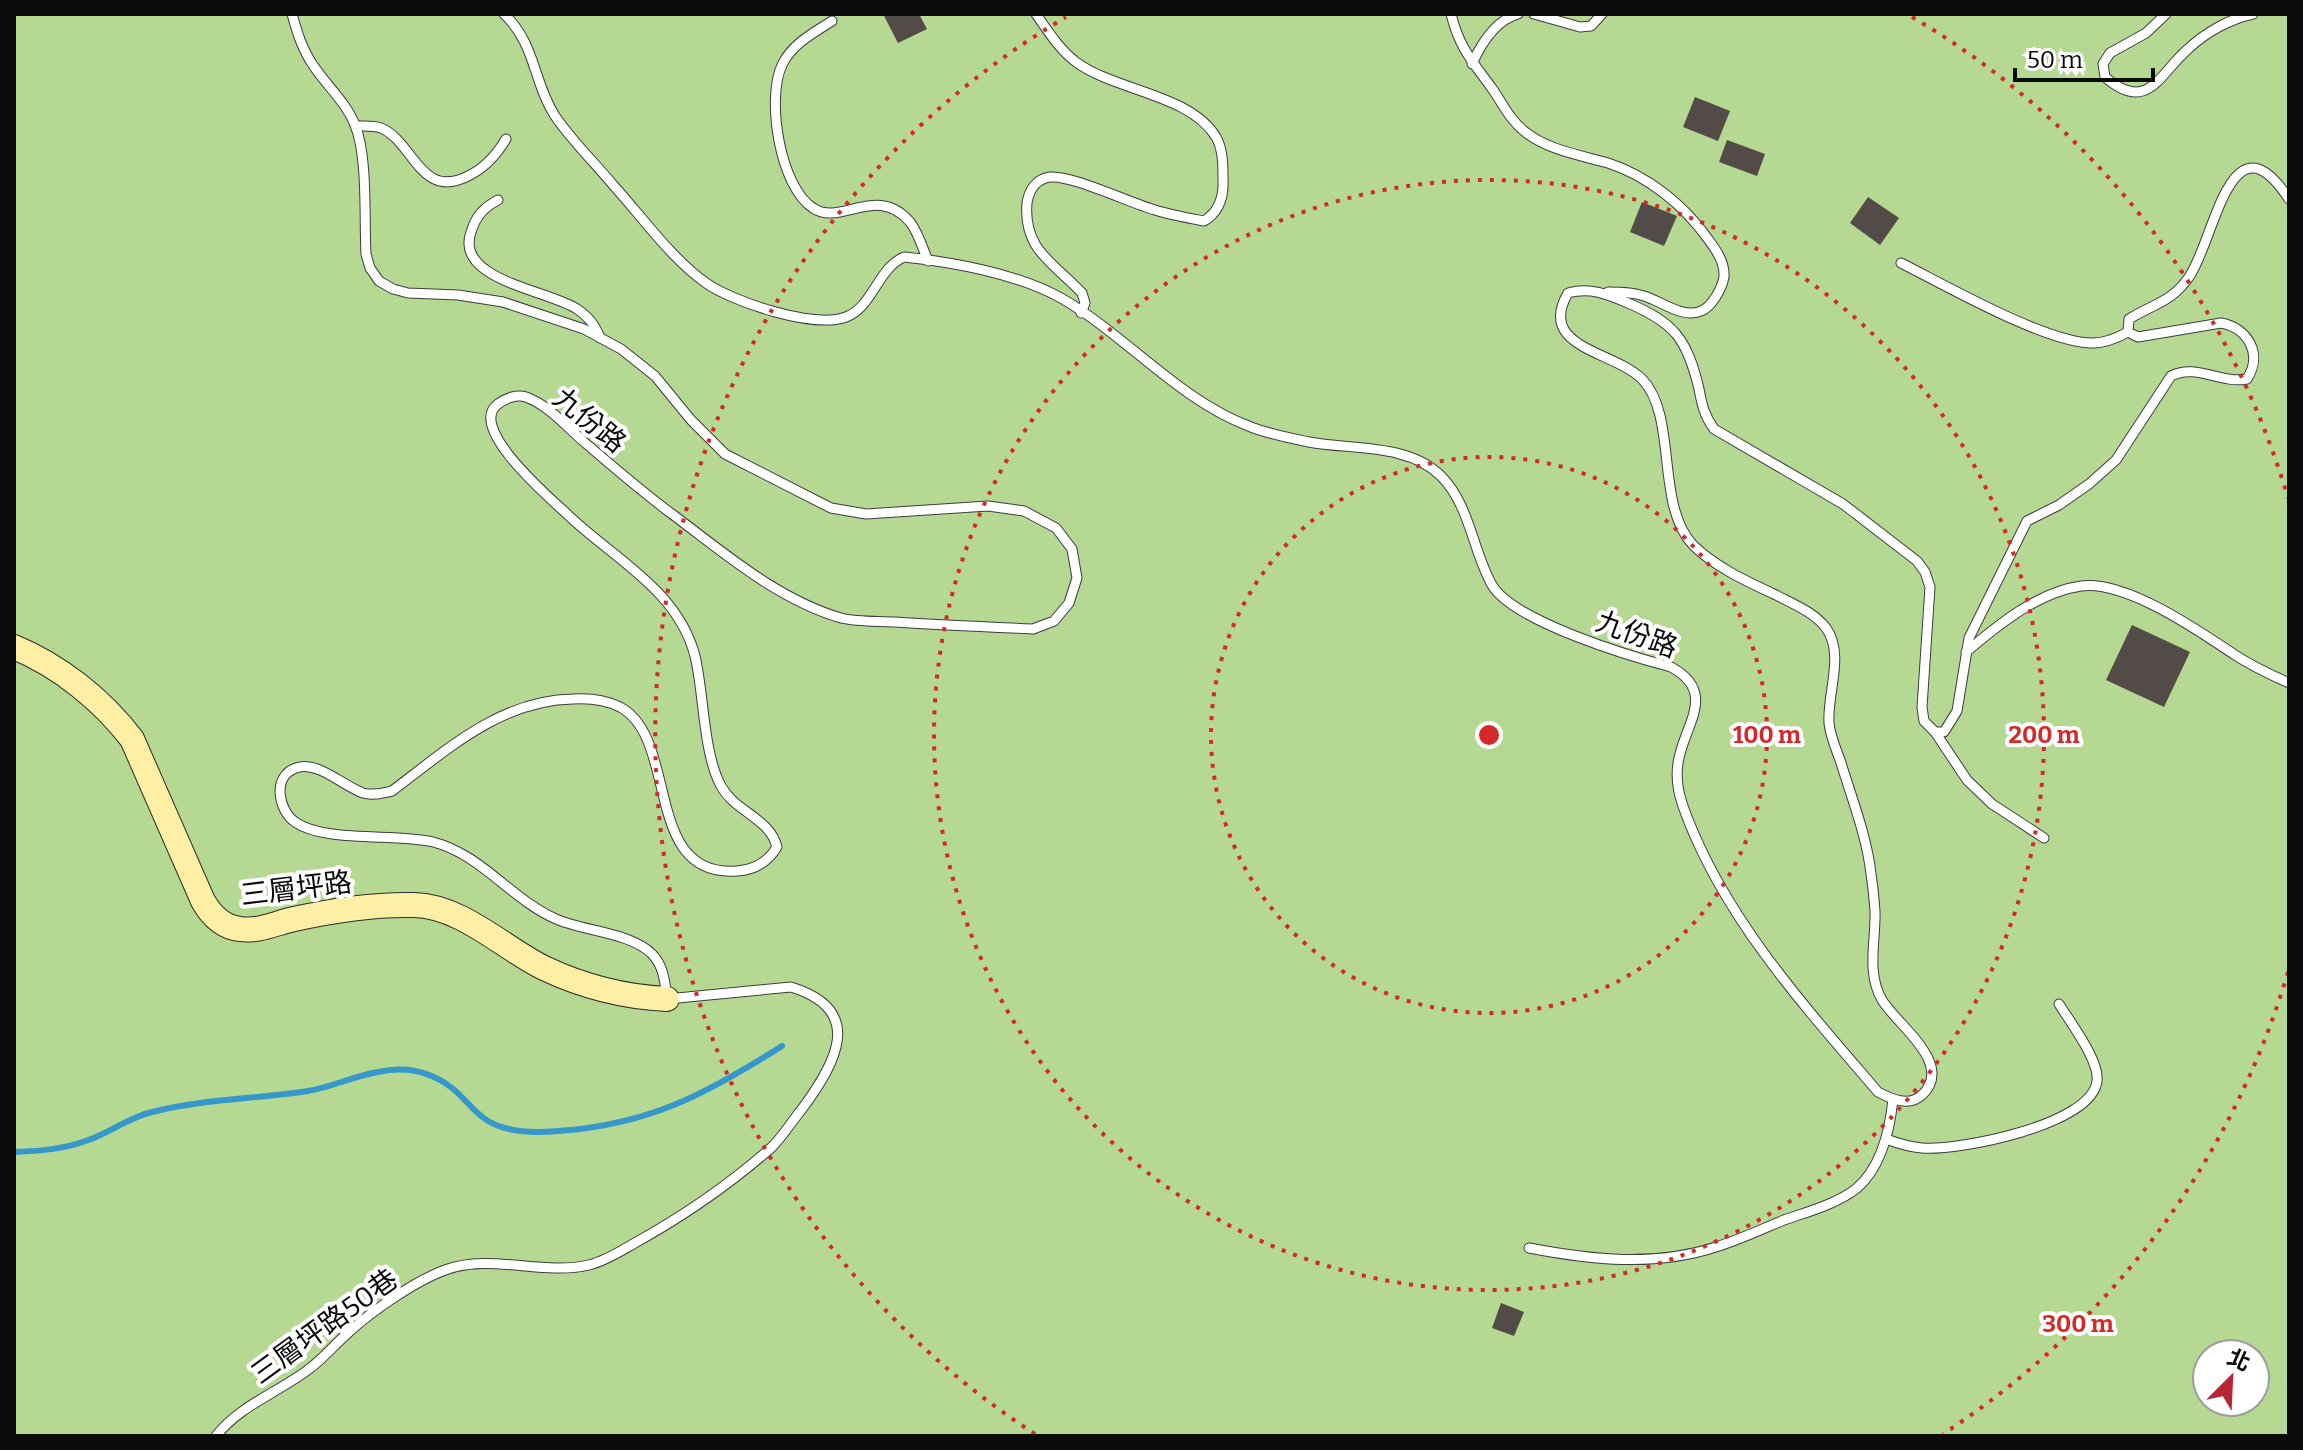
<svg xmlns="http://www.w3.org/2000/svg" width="2303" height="1450" font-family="Bitter,'Noto Sans TC',serif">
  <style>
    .forest { fill: #b5d893; fill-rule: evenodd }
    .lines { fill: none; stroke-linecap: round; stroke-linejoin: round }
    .stream { stroke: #3697cb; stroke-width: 6 }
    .building { fill: #534b47 }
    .lane-casing { stroke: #3d3d3d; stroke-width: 11 }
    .secondary-casing { stroke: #2c2c2c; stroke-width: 26 }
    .lane { stroke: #fff; stroke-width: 9 }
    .secondary { stroke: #feefa4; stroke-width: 24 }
    .ring { fill: none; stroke: #d62828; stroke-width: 4; stroke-dasharray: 4 8 }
    .labels { text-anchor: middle; stroke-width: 8; stroke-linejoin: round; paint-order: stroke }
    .street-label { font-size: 28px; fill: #0a0a0a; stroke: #fff }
    .centre { fill: #d62828; stroke: #fff; stroke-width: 4 }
    .ring-label { font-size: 24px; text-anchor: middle; font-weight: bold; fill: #d62828; stroke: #fff; stroke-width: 8; stroke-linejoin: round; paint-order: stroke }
  </style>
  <rect width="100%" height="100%" fill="#fff9e8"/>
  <path class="forest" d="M14 14H2289V1436H14ZM2207 1354H2255V1402H2207Z"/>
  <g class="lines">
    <path class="stream" d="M14 1152C41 1151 66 1149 91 1139 112 1131 130 1117 152 1112 203 1099 256 1099 308 1091 332 1087 354 1076 378 1072 405 1066 430 1071 452 1088 465 1098 473 1112 488 1121 508 1133 535 1133 558 1131 649 1125 706 1094 782 1046"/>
  </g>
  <g class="building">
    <path d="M883 14H919L927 29 898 43Z"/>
    <path d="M1695 97 1730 111 1718 141 1683 127Z"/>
    <path d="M1727 140 1765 154 1757 176 1719 162Z"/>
    <path d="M1868 197 1899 218 1880 245 1850 223Z"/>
    <path d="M1642 202 1677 216 1664 246 1630 232Z"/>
    <path d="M2132 625 2190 652 2164 707 2106 680Z"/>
    <path d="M1501 1303 1524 1312 1514 1336 1492 1328Z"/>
  </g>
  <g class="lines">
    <defs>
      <g id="lane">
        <path d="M504 14C536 44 533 82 555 116 572 141 595 163 614 186 643 218 671 258 706 283 733 302 814 329 846 317 873 307 877 269 904 257 953 262 1018 274 1061 298 1126 335 1178 400 1251 427 1269 434 1290 438 1309 442 1351 450 1408 443 1441 476 1470 505 1473 552 1492 585 1513 621 1629 656 1671 667 1719 693 1683 726 1678 763 1675 783 1680 799 1687 817 1727 921 1806 1008 1878 1092 1891 1099 1909 1107 1922 1095 1955 1064 1897 1025 1882 1000 1866 972 1876 941 1875 911 1874 899 1873 886 1871 874 1867 837 1852 799 1841 763 1837 751 1830 736 1829 723 1827 693 1845 654 1826 628 1814 612 1793 604 1776 595 1748 582 1715 567 1693 545 1655 505 1678 416 1642 379 1614 351 1536 348 1568 293 1590 287 1607 294 1628 303 1675 323 1687 339 1699 389 1702 405 1704 415 1714 429L1843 504 1917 561 1925 572 1930 587 1922 707 1924 721 1935 732H1944L1957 711 1969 638 2027 521 2059 505 2089 484 2116 460 2171 376C2196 363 2220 384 2247 379 2263 354 2248 328 2221 323L2138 337 2128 332 2129 319C2153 304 2172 302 2189 277 2215 240 2230 109 2289 199"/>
        <path d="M1036 14C1048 31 1059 49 1076 62 1115 91 1190 94 1216 137 1223 149 1223 165 1223 179 1224 198 1219 212 1204 221 1188 218 1171 215 1155 210 1130 203 1072 175 1050 177 1036 179 1029 190 1027 203 1023 250 1054 263 1082 293L1085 303 1081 313"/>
        <path d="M1451 14C1459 47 1472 61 1491 87 1502 102 1509 119 1524 131 1547 150 1580 155 1608 163 1648 176 1684 205 1708 239 1716 250 1725 262 1724 277 1722 288 1712 307 1701 311 1683 319 1661 301 1644 296 1632 292 1620 292 1608 292"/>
        <path d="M1534 14 1580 27 1591 26 1602 14"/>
        <path d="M2166 14 2146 33 2110 53 2103 64 2105 77C2148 114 2159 74 2188 49 2205 33 2229 19 2253 14"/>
        <path d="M832 21C813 33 792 44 782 65 766 99 780 187 813 208 840 227 877 183 910 222 918 232 923 249 928 261"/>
        <path d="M1472 64C1481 44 1496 20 1518 14"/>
        <path d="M356 126C364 126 373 125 381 128 413 141 420 199 466 177 484 169 496 156 506 139"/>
        <path d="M498 200C483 208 476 216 471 232 454 280 548 290 577 309 589 317 595 325 600 338"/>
        <path d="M1901 263C1945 285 2048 344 2093 343 2106 343 2117 338 2128 332"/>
        <path d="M1966 652C1998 625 2038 592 2081 586 2126 580 2199 631 2235 655 2252 666 2271 675 2289 683"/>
        <path d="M1935 732 1967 780 1992 804 2044 838"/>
        <path d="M1886 1139C1897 1143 1909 1147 1922 1148 1958 1151 2092 1125 2097 1081 2100 1061 2070 1022 2059 1004"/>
        <path d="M1529 1248C1592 1260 1654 1267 1716 1247 1739 1240 1762 1229 1784 1220 1807 1212 1837 1204 1857 1188 1881 1167 1890 1129 1893 1099"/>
        <path d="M216 1436C239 1406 279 1392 309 1369 323 1359 335 1344 349 1332 372 1311 415 1281 445 1270 491 1253 542 1276 589 1265 605 1261 619 1252 633 1244 682 1217 730 1184 772 1147 783 1136 792 1121 802 1109 836 1063 866 1010 791 987L667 999C665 983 664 966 652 954 632 933 583 931 556 919 512 900 481 854 433 842 396 833 325 843 295 822 278 810 272 776 296 768 317 760 343 786 363 793 373 796 382 793 392 791 448 749 501 700 573 699 589 698 606 700 620 707 680 739 642 878 737 871 754 870 768 862 777 847 770 818 735 812 721 786 703 753 704 693 695 656 678 590 614 559 568 515 550 498 466 427 498 404 506 398 517 394 526 397 548 405 566 426 583 441 612 466 641 491 672 514 723 552 778 600 841 618 857 622 877 621 895 622 941 625 987 627 1033 629L1054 621 1069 603 1077 578 1072 549 1056 528 1024 511 988 506 866 514 831 508 725 454 691 420 655 376 621 349 584 329 503 302 458 295 408 293 393 289 379 281 370 268 366 254C364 218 368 157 355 125 346 102 326 85 313 65 302 49 297 32 292 14"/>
      </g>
      <path id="secondary" d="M14 647C60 666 102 700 132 739L203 901C211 915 222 927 240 929 258 932 276 923 294 919 330 911 377 904 414 905 462 906 503 948 544 968 584 987 624 997 667 999"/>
    </defs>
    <use href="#lane" class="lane-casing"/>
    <use href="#secondary" class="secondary-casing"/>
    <use href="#lane" class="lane"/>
    <use href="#secondary" class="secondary"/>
  </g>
  <g class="ring">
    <circle cx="1489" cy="735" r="278"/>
    <circle cx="1489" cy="735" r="555"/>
    <path d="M2288 972A833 833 0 0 1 1943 1434M1035 1434A833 833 0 0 1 1066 17M1912 17A833 833 0 0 1 2288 498"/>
  </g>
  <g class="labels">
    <g class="street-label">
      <text transform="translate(590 420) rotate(39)" y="10">九份路</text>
      <text transform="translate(1637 634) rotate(20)" y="10">九份路</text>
      <text transform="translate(296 888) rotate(-7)" y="10">三層坪路</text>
      <text transform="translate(324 1326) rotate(-36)" y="10">三層坪路50巷</text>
    </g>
  </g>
  <circle cx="1489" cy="735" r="12" class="centre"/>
  <g class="ring-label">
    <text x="1767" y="743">100 m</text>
    <text x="2044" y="743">200 m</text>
    <text x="2078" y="1332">300 m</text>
  </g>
  <rect width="2303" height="1450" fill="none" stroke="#0a0a0a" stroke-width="32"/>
  <g transform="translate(2231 1378) rotate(24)"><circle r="38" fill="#ffffff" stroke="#9d9d9d" stroke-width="2"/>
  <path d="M0-6L14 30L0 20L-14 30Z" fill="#b72634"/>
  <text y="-12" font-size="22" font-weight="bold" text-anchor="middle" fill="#0a0a0a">北</text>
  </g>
  <path d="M2015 68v12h138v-12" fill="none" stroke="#0a0a0a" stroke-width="4"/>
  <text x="2027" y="68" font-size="24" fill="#0a0a0a" stroke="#ffffff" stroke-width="6" paint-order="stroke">50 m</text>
</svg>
